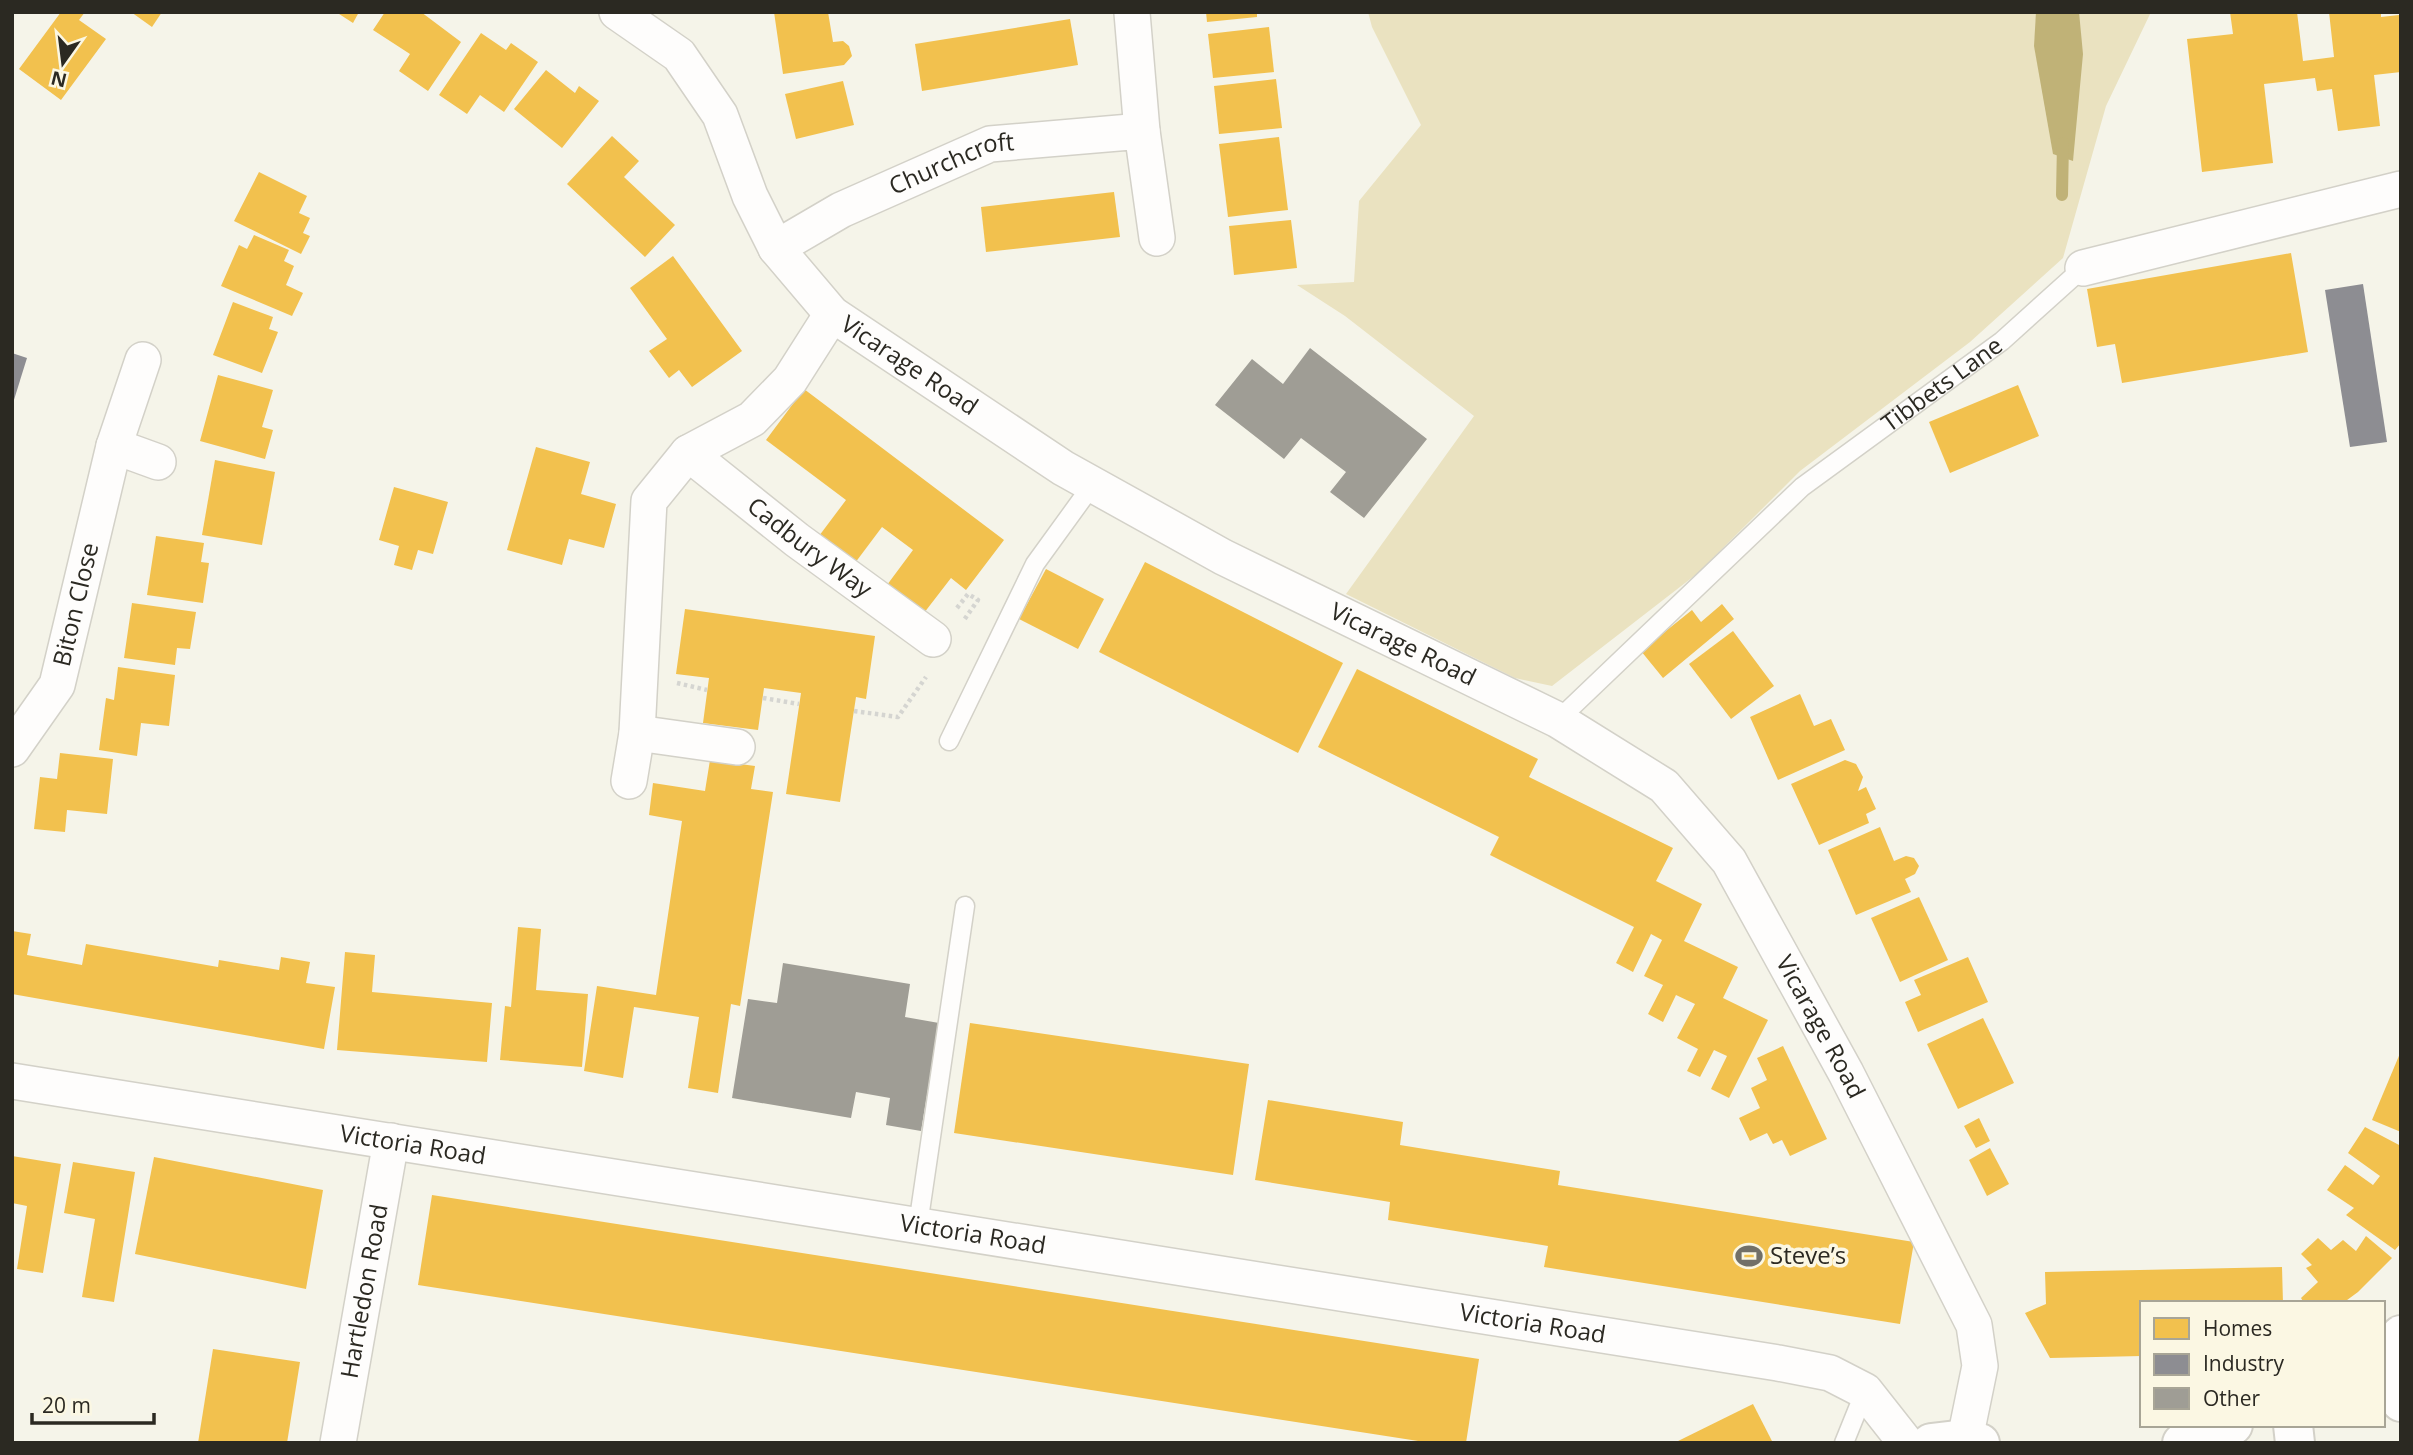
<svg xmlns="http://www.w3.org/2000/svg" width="2413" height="1455" font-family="'Open Sans',sans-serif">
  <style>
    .green { fill: #eae2c0 }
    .water { fill: #c0b277 }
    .homes { fill: #f2c14e }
    .industry { fill: #8d8d92 }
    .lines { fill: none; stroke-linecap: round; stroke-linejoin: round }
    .stream { stroke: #c0b277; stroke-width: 12 }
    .building { fill: #9f9d95 }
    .lane-casing { stroke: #d3d1c8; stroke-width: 21 }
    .street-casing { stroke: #d3d1c8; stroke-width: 38 }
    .secondary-casing { stroke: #d3d1c8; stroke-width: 42 }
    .path { stroke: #d5d5d1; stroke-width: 4.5; stroke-dasharray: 3.5 3.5; stroke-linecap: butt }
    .lane { stroke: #fefdfc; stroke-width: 18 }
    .street { stroke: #fefdfc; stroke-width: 35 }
    .secondary { stroke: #fefdfc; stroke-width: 38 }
    .labels { text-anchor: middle; stroke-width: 7; stroke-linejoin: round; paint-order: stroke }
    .street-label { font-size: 24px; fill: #2b2922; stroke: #fbf7e3 }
    .poi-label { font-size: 24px; fill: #2b2922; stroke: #fbf7e3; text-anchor: start }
  </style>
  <rect width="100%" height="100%" fill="#f5f4e9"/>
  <path class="green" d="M1368 12H2151L2106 106 2063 258 1970 342 1800 471 1698 573 1552 686 1515 678 1346 594 1474 416 1345 316 1297 285 1354 282 1359 201 1421 125 1372 27Z"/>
  <path class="water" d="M2036 12H2079L2083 54 2073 161 2053 154 2034 46Z"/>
  <g class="homes">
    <path d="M61 12H85L79 20 106 39 61 100 19 69Z"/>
    <path d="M131 12H162L152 27Z"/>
    <path d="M336 12H359L353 23Z"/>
    <path d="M385 12H421L461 42 428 91 399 71 410 54 373 30Z"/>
    <path d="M774 12H828L833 42 843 41 849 46 852 56 844 65 783 74Z"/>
    <path d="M1206 12H1257V17L1207 22Z"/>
    <path d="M2230 12H2297L2303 61 2334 57 2329 12H2381V17L2399 15 2401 72 2374 75 2380 126 2338 131 2332 89 2317 91 2315 78 2264 84 2273 163 2202 172 2187 39 2233 34Z"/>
    <path d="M1070 19 1078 65 922 91 915 44Z"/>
    <path d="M1269 27 1274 72 1213 78 1208 34Z"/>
    <path d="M481 33 506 50 511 43 538 62 504 112 480 95 467 114 439 95Z"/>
    <path d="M546 70 575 93 579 86 599 101 562 148 514 109Z"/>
    <path d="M1276 79 1282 128 1219 134 1214 86Z"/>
    <path d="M843 81 854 125 796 139 785 94Z"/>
    <path d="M612 136 639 161 624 177 675 225 645 257 567 184Z"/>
    <path d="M1279 137 1288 210 1228 217 1219 144Z"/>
    <path d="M259 172 307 196 299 213 310 218 303 233 310 236 301 254 234 221Z"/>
    <path d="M1114 192 1120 237 986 252 981 207Z"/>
    <path d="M1291 220 1297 268 1234 275 1229 226Z"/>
    <path d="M254 235 289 250 284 261 294 266 286 285 303 293 292 316 221 286 239 245 247 249Z"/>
    <path d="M2291 253 2308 352 2122 383 2115 344 2097 347 2087 289Z"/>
    <path d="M673 256 742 351 692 387 679 370 669 378 649 351 667 339 630 288Z"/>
    <path d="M233 302 273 317 269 329 278 332 262 373 213 355Z"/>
    <path d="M218 375 273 390 262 427 273 430 265 459 200 441Z"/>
    <path d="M2018 385 2039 436 1950 473 1929 422Z"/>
    <path d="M804 389 1004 540 966 590 951 578 924 613 887 585 913 550 882 527 855 563 819 536 846 500 766 440Z"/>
    <path d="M536 447 590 462 581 494 616 504 604 548 569 539 562 565 507 550Z"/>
    <path d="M215 460 275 472 262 545 202 535Z"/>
    <path d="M394 487 448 502 433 554 418 550 412 570 394 565 399 546 379 540Z"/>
    <path d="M156 536 204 543 201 562 209 563 203 603 147 595Z"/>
    <path d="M1145 562 1343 663 1298 753 1099 652Z"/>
    <path d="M1046 569 1104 599 1078 649 1019 619Z"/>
    <path d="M132 603 196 612 190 649 177 648 175 665 124 658Z"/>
    <path d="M1722 604 1734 619 1663 678 1641 651 1692 610 1701 622Z"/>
    <path d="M685 609 875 636 866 699 856 697 840 802 786 794 801 693 764 688 758 730 703 723 709 678 676 674Z"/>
    <path d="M1733 631 1774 686 1731 719 1689 664Z"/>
    <path d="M118 667 175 675 169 726 141 723 137 756 99 750 106 698 114 700Z"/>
    <path d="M1357 669 1538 759 1529 777 1673 848 1656 881 1702 904 1684 941 1738 967 1723 998 1768 1020 1729 1098 1711 1089 1727 1056 1714 1050 1700 1077 1687 1071 1698 1049 1677 1038 1695 1004 1676 995 1663 1022 1648 1014 1663 985 1644 976 1662 940 1651 934 1633 972 1616 963 1634 927 1490 855 1499 837 1318 747Z"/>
    <path d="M1800 694 1814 726 1831 719 1845 750 1778 780 1750 717Z"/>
    <path d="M60 753 113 759 107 814 67 810 65 832 34 829 40 777 57 779Z"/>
    <path d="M710 760 755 766 751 789 773 792 740 1006 731 1004 718 1093 688 1088 699 1017 634 1007 623 1078 584 1071 597 986 656 995 682 821 649 815 653 783 705 791Z"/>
    <path d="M1845 760 1856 764 1863 777 1858 791 1866 787 1876 809 1866 814 1869 823 1819 845 1791 784Z"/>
    <path d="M1880 827 1894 861 1906 856 1914 858 1919 866 1915 874 1905 879 1911 892 1856 915 1828 850Z"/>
    <path d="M1919 897 1948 960 1900 982 1871 918Z"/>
    <path d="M518 927 541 929 536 990 588 994 582 1067 500 1060 505 1006 511 1007Z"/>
    <path d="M12 931 31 934 27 955 82 965 86 944 218 967 219 960 279 970 281 957 310 962 306 983 335 987 324 1049 12 994Z"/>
    <path d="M345 952 375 955 372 992 492 1003 487 1062 337 1050Z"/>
    <path d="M1968 957 1988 1002 1918 1032 1905 1002 1921 995 1914 980Z"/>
    <path d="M1983 1018 2014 1083 1958 1109 1927 1044Z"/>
    <path d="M970 1023 1249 1064 1233 1175 954 1133Z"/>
    <path d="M1783 1046 1827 1139 1790 1156 1782 1140 1773 1144 1767 1133 1750 1141 1739 1118 1760 1108 1751 1088 1767 1080 1757 1058Z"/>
    <path d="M2401 1051V1132L2372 1120Z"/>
    <path d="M1268 1100 1403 1122 1400 1145 1560 1171 1558 1185 1914 1242 1900 1324 1544 1267 1548 1246 1388 1220 1390 1202 1255 1180Z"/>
    <path d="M1979 1118 1990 1141 1976 1148 1964 1126Z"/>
    <path d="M2365 1127 2401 1146V1243L2395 1250 2346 1215 2354 1208 2327 1190 2345 1165 2373 1185 2380 1176 2348 1153Z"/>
    <path d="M1990 1148 2009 1184 1987 1196 1969 1160Z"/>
    <path d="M12 1156 61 1164 43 1273 17 1269 27 1206 12 1203Z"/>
    <path d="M154 1157 323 1190 306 1289 135 1254Z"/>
    <path d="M73 1162 135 1172 114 1302 82 1297 95 1219 64 1213Z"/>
    <path d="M432 1195 1479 1359 1466 1443H1431L418 1285Z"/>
    <path d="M2366 1236 2392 1258 2358 1292 2343 1303H2304L2301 1298 2318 1282 2306 1268 2312 1265 2301 1254 2318 1238 2331 1250 2343 1240 2356 1251Z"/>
    <path d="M2282 1267 2283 1303H2142V1356L2050 1358 2025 1313 2046 1304 2045 1272Z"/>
    <path d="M213 1349 300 1362 287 1443H198Z"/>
    <path d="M1753 1404 1773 1443H1674Z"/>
  </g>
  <g class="industry">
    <path d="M2363 284 2387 442 2350 447 2325 290Z"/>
    <path d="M12 353 27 358 13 403H12Z"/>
  </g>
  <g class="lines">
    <path class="stream" d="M2062 195 2063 143"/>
  </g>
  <g class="building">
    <path d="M1310 348 1427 439 1364 518 1330 492 1346 472 1301 438 1284 459 1215 405 1252 359 1283 384Z"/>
    <path d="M783 963 910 984 905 1017 939 1023 921 1131 886 1125 890 1098 856 1092 851 1118 732 1098 748 999 777 1003Z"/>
  </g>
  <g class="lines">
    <defs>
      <g id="lane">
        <path id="s1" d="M1558 720 1802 487 2002 341 2083 268"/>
        <path d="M949 741 1035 564 1093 484"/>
        <path d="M918 1225 965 906"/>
        <path d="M1844 1443 1865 1391"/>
      </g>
      <g id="street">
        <path id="s2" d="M617 12 679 55 720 115 750 196 776 248 832 314 1063 468 1223 557 1558 720 1664 786 1729 861 1846 1073 1974 1325 1980 1366 1965 1439"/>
        <path d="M1132 13 1142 131"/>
        <path id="s3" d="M776 248 841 210 990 144 1142 131 1157 238"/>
        <path d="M2083 268 2401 189"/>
        <path d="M114 446 158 462"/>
        <path id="s4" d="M688 453 797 540 933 639"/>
        <path d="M637 733 737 747"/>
        <path id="s5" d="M12 749 57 685 114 446 143 360"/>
        <path d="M629 781 637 733 649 501 688 453 752 419 790 380 832 314"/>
        <path id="s6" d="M12 1081 1778 1363 1830 1373 1865 1391 1906 1443"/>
        <path id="s7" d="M338 1443 391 1141"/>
      </g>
      <g id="secondary">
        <path d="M2383 1362 2401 1335"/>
        <path d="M2383 1383 2393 1390 2401 1402"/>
        <path d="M2293 1425 2295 1443"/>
        <path d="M1931 1443 1965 1439 1980 1443"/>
        <path d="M2182 1443 2233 1425"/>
      </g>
    </defs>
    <use href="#lane" class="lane-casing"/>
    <use href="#street" class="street-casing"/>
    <use href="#secondary" class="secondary-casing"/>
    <g class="path">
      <path d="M957 608 968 594 978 600 964 620"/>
      <path d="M677 683 707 690"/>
      <path d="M763 698 799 704"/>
      <path d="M854 711 898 717 926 677"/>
    </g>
    <use href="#lane" class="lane"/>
    <use href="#street" class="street"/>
    <use href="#secondary" class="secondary"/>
  </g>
  <defs>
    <symbol id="stadium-bare" viewBox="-9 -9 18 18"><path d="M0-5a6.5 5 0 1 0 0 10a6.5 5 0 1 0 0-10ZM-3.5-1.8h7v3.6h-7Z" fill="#727068" stroke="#fbf7e3" stroke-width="2.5" paint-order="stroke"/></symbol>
  </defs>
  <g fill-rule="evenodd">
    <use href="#stadium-bare" x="1730" y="1237" width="38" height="38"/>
  </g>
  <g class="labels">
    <g class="street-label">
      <text dy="8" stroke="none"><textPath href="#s3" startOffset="196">Churchcroft</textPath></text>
      <text dy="8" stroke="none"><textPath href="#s2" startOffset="472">Vicarage Road</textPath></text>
      <text dy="8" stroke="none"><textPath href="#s1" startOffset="511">Tibbets Lane</textPath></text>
      <text dy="8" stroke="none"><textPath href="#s4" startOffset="154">Cadbury Way</textPath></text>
      <text dy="8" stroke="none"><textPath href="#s5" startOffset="161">Biton Close</textPath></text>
      <text dy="8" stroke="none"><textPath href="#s2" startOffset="1040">Vicarage Road</textPath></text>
      <text dy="8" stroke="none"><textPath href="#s2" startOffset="1626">Vicarage Road</textPath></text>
      <text dy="8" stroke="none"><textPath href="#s6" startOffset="406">Victoria Road</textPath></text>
      <text dy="8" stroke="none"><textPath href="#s6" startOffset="973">Victoria Road</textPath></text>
      <text dy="8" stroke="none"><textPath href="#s7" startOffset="154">Hartledon Road</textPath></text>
      <text dy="8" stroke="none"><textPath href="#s6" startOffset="1540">Victoria Road</textPath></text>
    </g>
    <g class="poi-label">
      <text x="1770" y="1264">Steve’s</text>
    </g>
  </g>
  <rect width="2413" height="1455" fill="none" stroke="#2b2922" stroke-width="28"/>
  <rect x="2140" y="1301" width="245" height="126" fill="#fbf7e3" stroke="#a8a596" stroke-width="2"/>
  <rect x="2154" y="1318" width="35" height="21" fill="#f2c14e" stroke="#a8a596" stroke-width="2"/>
  <text x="2203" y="1336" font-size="21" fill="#2b2922">Homes</text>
  <rect x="2154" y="1354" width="35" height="21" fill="#8d8d92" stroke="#a8a596" stroke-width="2"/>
  <text x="2203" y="1371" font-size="21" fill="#2b2922">Industry</text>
  <rect x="2154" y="1388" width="35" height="21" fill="#9f9d95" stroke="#a8a596" stroke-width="2"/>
  <text x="2203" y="1406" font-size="21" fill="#2b2922">Other</text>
  <g transform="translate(63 63) rotate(194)" stroke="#fbf7e3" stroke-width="5" paint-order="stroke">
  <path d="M0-5L12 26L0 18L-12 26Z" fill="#2b2922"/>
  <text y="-10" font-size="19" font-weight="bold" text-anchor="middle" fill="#2b2922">N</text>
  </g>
  <path d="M32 1413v10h122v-10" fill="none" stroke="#2b2922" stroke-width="3.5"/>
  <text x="42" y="1413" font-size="21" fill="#2b2922" stroke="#fbf7e3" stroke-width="5" paint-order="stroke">20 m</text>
</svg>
